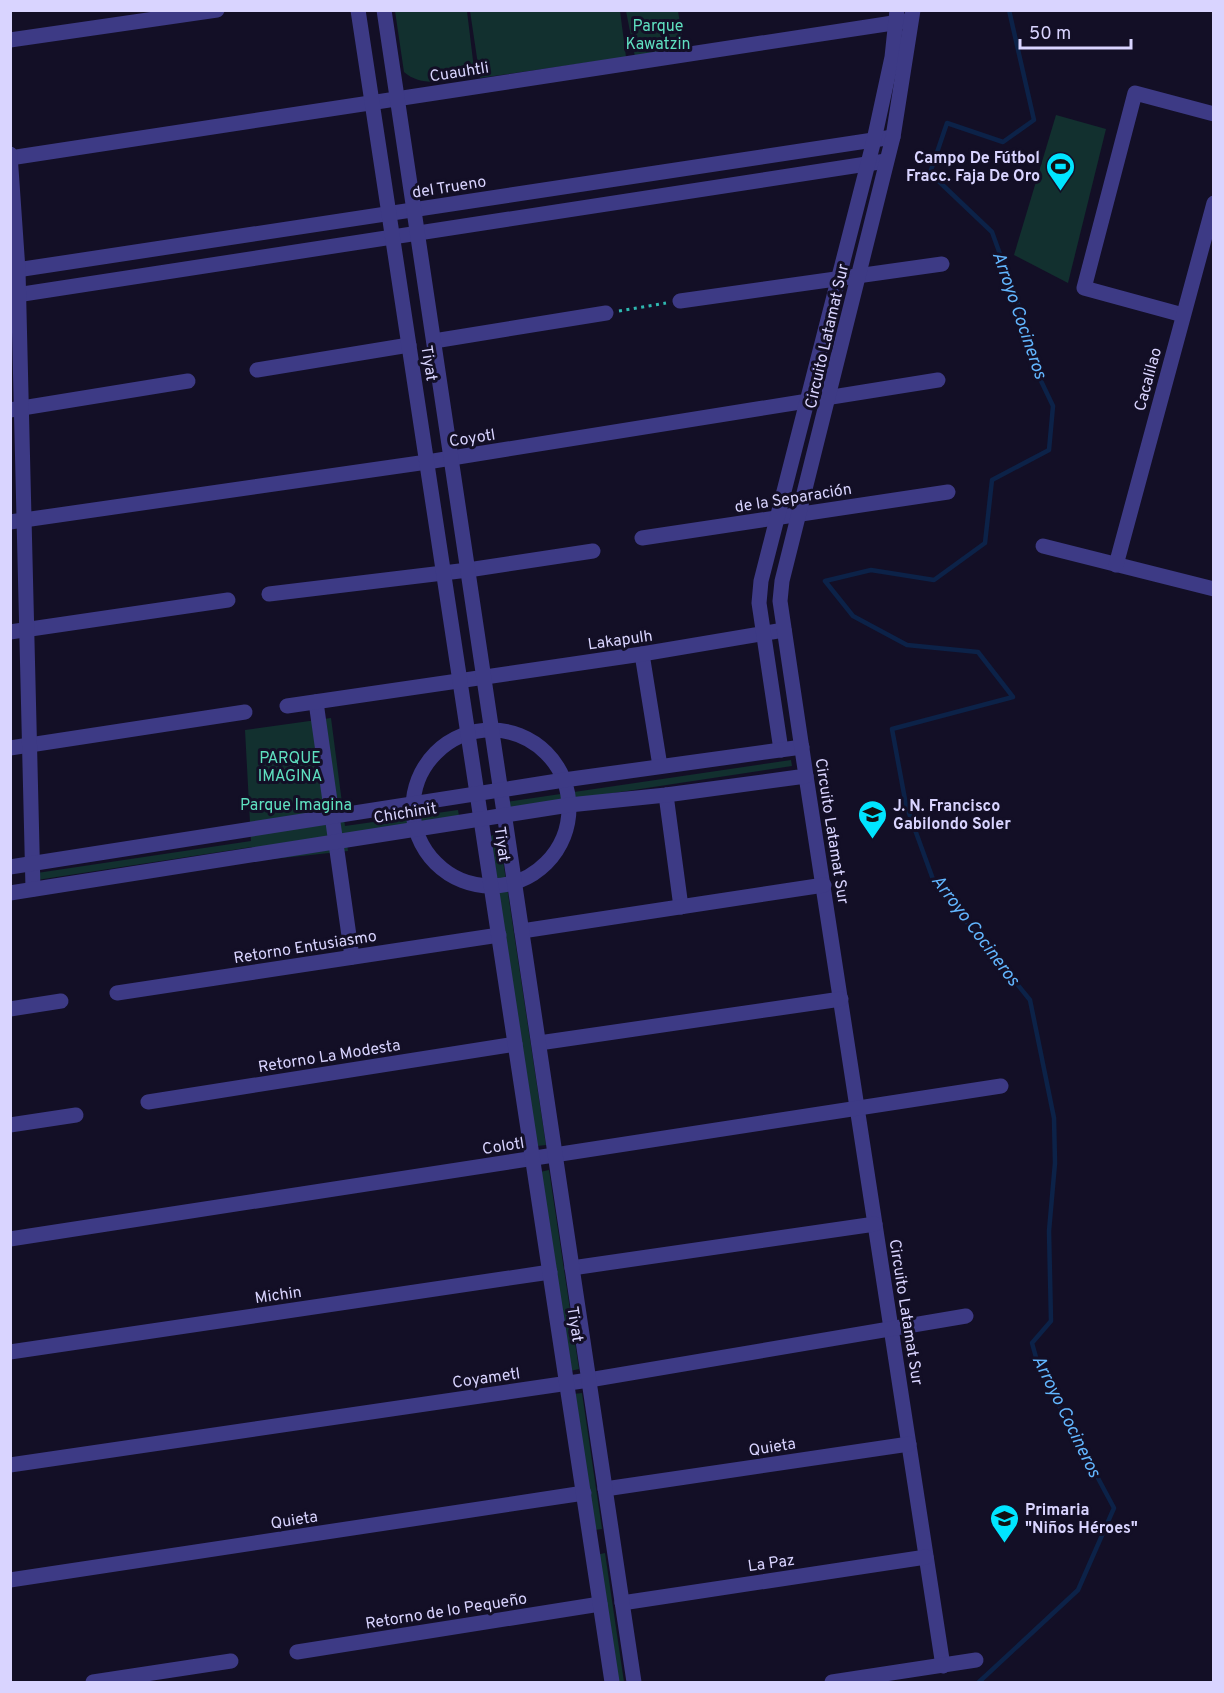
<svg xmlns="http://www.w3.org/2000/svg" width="1224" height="1693" font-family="Overpass,sans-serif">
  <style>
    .green { fill: #12302f }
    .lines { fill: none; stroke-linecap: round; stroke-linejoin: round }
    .stream { stroke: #0c2248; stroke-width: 4.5 }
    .path { stroke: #2fb8b0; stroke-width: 3; stroke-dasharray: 3 4.5; stroke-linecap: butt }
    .minor { stroke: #3d3a85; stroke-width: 15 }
    .tertiary { stroke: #3d3a85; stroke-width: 15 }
    .labels { text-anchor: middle; stroke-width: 6; stroke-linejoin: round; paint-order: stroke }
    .park-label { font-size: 16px; fill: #5fe0c0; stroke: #130f26 }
    .street-label { font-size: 16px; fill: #d9d4ff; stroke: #130f26 }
    .poi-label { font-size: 16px; font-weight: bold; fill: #d9d4ff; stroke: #130f26; text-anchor: start }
    .water-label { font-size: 18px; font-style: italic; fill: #62b6ff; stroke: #130f26 }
  </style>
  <rect width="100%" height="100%" fill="#130f26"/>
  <g class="green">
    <path d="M395 11H467L475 77C452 79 423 89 404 72Z"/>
    <path d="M470 11H620L626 57 480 78Z"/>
    <path d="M626 11H678L685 54 636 62Z"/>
    <path d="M1056 115 1106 129 1068 283 1014 255Z"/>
    <path d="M331 718 345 826 458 810 459 816 346 834 348 851 253 861 252 847 37 880V873L251 841 245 730Z"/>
    <path d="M791 760 792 766 508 809 506 802Z"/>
    <path d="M499 834 546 1145 537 1146 490 836Z"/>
    <path d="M549 1170 579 1369 570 1371 540 1172Z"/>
    <path d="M582 1393 602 1529 594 1530 573 1394Z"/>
    <path d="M605 1553 624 1682H615L596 1555Z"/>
  </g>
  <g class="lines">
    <path class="stream" d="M979 1682 1078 1590 1114 1508 1039 1368 1032 1343 1051 1321 1049 1231 1055 1163 1054 1118 1030 1000 934 882 906 805 892 729 1013 697 978 652 907 645 853 616 825 581 871 570 934 580 985 543 992 480 1049 450 1053 406 1032 362 1021 312 992 232 930 173 947 123 1003 142 1034 120 1009 10"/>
    <path class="path" d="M619 311 666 303"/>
    <g class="minor">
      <path d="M10 40 217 10"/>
      <path d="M10 158 906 21"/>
      <path d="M10 271 893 137"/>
      <path d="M10 296 886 161"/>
      <path d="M680 301 942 264"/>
      <path d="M1183 315 1084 288 1135 93 1214 114"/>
      <path d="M434 341 606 313"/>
      <path d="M257 370 409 345"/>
      <path d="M10 410 188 381"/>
      <path d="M10 522 427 462 938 380"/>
      <path d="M642 538 948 492"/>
      <path d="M1043 546 1214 589"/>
      <path d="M1116 565 1214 203"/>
      <path d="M269 594 468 570 593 551"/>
      <path d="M10 632 228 600"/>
      <path d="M642 654 660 766"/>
      <path d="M316 702 352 957"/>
      <path d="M287 706 642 654 784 630"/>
      <circle cx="491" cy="808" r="78"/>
      <path d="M10 748 245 712"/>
      <path d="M806 776 943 1666"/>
      <path d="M666 795 681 907"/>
      <path d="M522 931 824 885"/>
      <path d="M117 993 499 935"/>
      <path d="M10 1009 61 1001"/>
      <path d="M539 1043 841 999"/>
      <path d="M148 1102 515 1044"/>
      <path d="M10 1125 76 1115"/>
      <path d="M10 1239 1001 1086"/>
      <path d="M572 1268 875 1224"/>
      <path d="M10 1352 550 1272"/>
      <path d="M10 1465 589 1380 966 1316"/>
      <path d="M605 1489 909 1444"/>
      <path d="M10 1580 584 1493"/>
      <path d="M622 1603 926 1557"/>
      <path d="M297 1652 600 1604"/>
      <path d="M93 1682 231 1661"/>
      <path d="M832 1682 976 1660"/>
    </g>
    <g class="tertiary">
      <path d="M358 10 612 1682"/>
      <path d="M384 10 634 1682"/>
      <path d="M10 154 18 270 33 889"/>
      <path d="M781 750 759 603 761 581 874 140 892 57 897 10"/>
      <path d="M10 867 564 780 802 747"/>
      <path d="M10 893 569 805 666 795 806 776 780 601 782 581 893 137 913 10"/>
    </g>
  </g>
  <defs>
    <symbol id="stadium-pin" viewBox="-11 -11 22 30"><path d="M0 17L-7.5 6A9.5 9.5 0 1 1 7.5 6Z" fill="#00e5ff" stroke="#130f26"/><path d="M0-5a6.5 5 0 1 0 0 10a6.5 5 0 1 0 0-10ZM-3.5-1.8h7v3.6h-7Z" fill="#111"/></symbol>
    <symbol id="school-pin" viewBox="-11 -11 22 30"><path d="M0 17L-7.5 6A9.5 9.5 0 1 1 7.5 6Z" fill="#00e5ff" stroke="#130f26"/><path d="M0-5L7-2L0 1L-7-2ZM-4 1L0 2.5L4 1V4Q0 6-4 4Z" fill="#111"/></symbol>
  </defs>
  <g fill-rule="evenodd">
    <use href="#stadium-pin" x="1044" y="150" width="33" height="45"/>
    <use href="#school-pin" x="856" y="798" width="33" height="45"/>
    <use href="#school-pin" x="988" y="1502" width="33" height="45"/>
  </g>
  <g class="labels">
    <g class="park-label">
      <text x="658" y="31">Parque<tspan x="658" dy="18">Kawatzin</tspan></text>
      <text x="290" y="763">PARQUE<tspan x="290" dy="18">IMAGINA</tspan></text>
      <text x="296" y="810">Parque Imagina</text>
    </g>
    <g class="street-label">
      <text transform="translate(459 71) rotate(-9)" y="6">Cuauhtli</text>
      <text transform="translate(449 186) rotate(-9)" y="6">del Trueno</text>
      <text transform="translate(826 336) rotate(-77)" y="6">Circuito Latamat Sur</text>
      <text transform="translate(430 363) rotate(81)" y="6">Tiyat</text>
      <text transform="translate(1147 379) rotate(-75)" y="6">Cacalilao</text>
      <text transform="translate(472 437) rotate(-9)" y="6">Coyotl</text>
      <text transform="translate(793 497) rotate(-9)" y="6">de la Separación</text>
      <text transform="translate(620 639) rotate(-8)" y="6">Lakapulh</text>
      <text transform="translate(405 812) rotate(-9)" y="6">Chichinit</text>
      <text transform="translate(833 831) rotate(81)" y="6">Circuito Latamat Sur</text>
      <text transform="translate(503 844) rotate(82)" y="6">Tiyat</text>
      <text transform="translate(305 946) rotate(-9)" y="6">Retorno Entusiasmo</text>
      <text transform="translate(329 1055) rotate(-9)" y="6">Retorno La Modesta</text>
      <text transform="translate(503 1145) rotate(-9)" y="6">Colotl</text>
      <text transform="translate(278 1294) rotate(-8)" y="6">Michin</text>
      <text transform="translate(907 1312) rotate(81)" y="6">Circuito Latamat Sur</text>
      <text transform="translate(576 1324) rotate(81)" y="6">Tiyat</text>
      <text transform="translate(486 1377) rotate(-8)" y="6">Coyametl</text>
      <text transform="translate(772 1446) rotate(-9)" y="6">Quieta</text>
      <text transform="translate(294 1519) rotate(-9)" y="6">Quieta</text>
      <text transform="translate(771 1562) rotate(-8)" y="6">La Paz</text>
      <text transform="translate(446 1610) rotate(-9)" y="6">Retorno de lo Pequeño</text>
    </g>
    <g class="poi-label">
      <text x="1040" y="163" text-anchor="end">Campo De Fútbol<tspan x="1040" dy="18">Fracc. Faja De Oro</tspan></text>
      <text x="893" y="811">J. N. Francisco<tspan x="893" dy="18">Gabilondo Soler</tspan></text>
      <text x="1025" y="1515">Primaria<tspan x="1025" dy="18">"Niños Héroes"</tspan></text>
    </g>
    <g class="water-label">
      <text transform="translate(1020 315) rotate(71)" y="6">Arroyo Cocineros</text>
      <text transform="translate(976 930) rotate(53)" y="6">Arroyo Cocineros</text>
      <text transform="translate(1067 1416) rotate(64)" y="6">Arroyo Cocineros</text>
    </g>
  </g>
  <rect width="1224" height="1693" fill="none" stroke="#d9d4ff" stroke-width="24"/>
  <path d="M1020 39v9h111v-9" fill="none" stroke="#d9d4ff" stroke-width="3"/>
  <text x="1029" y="39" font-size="18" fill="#d9d4ff" stroke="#130f26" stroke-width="4.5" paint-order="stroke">50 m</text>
</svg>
